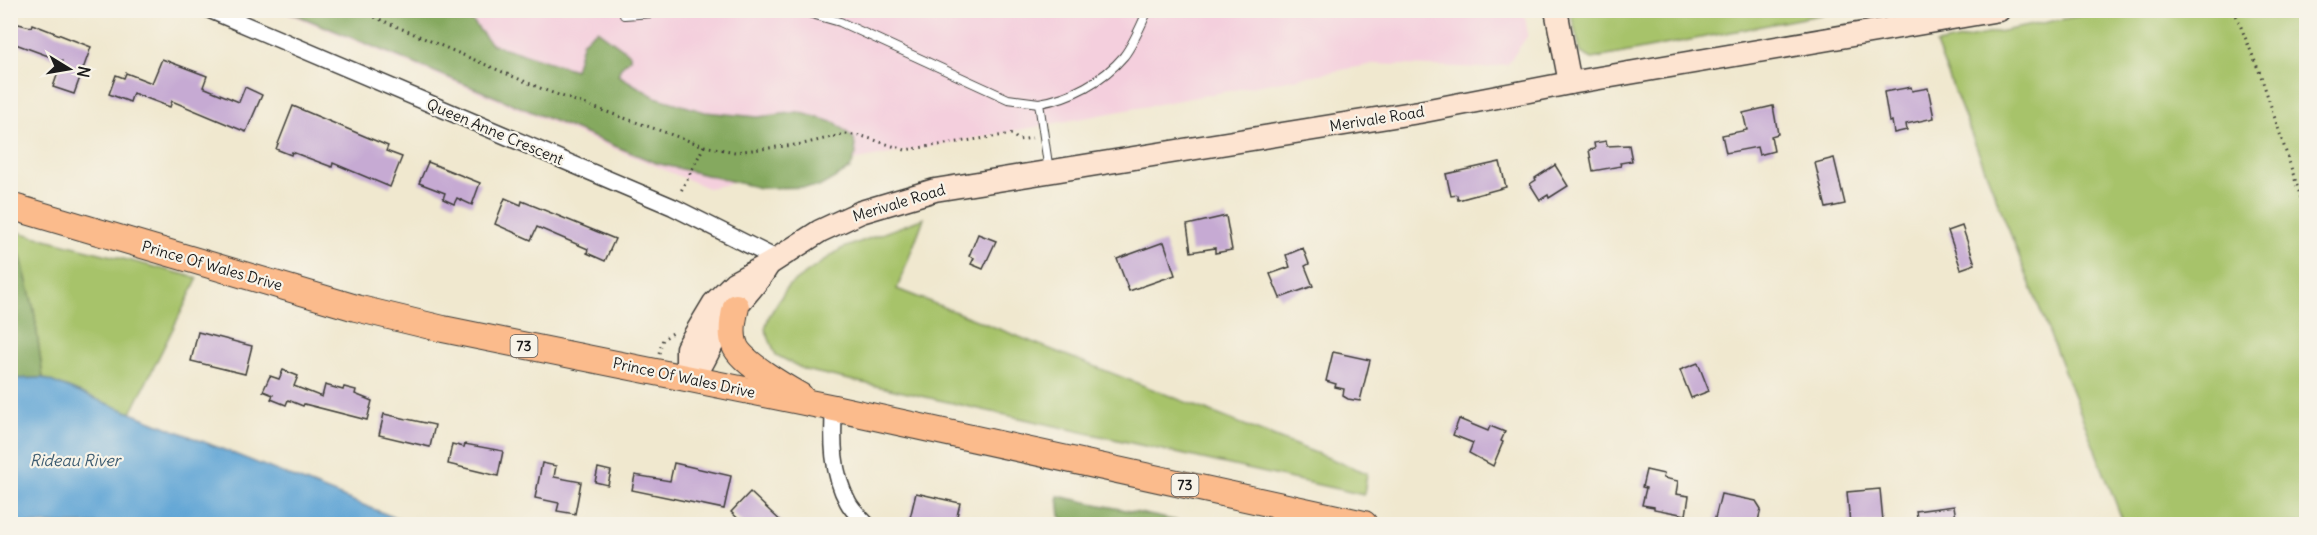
<svg xmlns="http://www.w3.org/2000/svg" width="2317" height="535" font-family="Delius,sans-serif">
  <style>
    .built { fill: #f4cfdd }
    .green { fill: #a7c36a; stroke: #627043; stroke-width: 1.5 }
    .forest { fill: #85a95e; stroke: #50623d; stroke-width: 1.5 }
    .water { fill: #60a5d5; stroke: #3e6078; stroke-width: 1.5 }
    .building { fill: #c6aad3 }
    .lines { fill: none; stroke-linecap: round; stroke-linejoin: round }
    .lane-casing { stroke: #3c3b37; stroke-width: 10 }
    .street-casing { stroke: #3c3b37; stroke-width: 19 }
    .secondary-casing { stroke: #3c3b37; stroke-width: 25 }
    .primary-casing { stroke: #3c3b37; stroke-width: 28 }
    .path { stroke: #3c3b37; stroke-width: 3; stroke-dasharray: 1.5 4.5; stroke-linecap: butt }
    .lane { stroke: #fff; stroke-width: 8 }
    .street { stroke: #fff; stroke-width: 16 }
    .secondary { stroke: #fde4d1; stroke-width: 22 }
    .primary { stroke: #fbbb8c; stroke-width: 26 }
    .labels { text-anchor: middle; stroke-width: 4.5; stroke-linejoin: round; paint-order: stroke }
    .shield { fill: #f7f3e8; stroke: #5e5c59; stroke-width: 1.5 }
    .shield-label { font-size: 14px; font-weight: bold; fill: #1c1c1c }
    .street-label { font-size: 15px; fill: #1c1c1c; stroke: #f7f3e8 }
    .water-label { font-size: 16px; font-style: italic; fill: #3b5a6f; stroke: #f7f3e8 }
  </style>
  <rect width="100%" height="100%" fill="#f7f3e8"/>
  <filter id="ink" filterUnits="userSpaceOnUse"><feTurbulence type="fractalNoise" baseFrequency=".0167" numOctaves="2"/><feDisplacementMap in="SourceGraphic" scale="12" xChannelSelector="R" yChannelSelector="G"/><feConvolveMatrix kernelMatrix="1 2 1 2 8 2 1 2 1" color-interpolation-filters="sRGB"/></filter>
  <filter id="wash" filterUnits="userSpaceOnUse"><feTurbulence type="fractalNoise" baseFrequency=".008" numOctaves="4" result="noise"/><feDisplacementMap in="SourceGraphic" scale="24" xChannelSelector="R" yChannelSelector="G"/><feGaussianBlur stdDeviation="1.35" result="paint"/><feColorMatrix in="noise" values="0 0 0 0 0 0 0 0 0 0 0 0 0 0 0 0 0 1.4 0 .05"/><feComposite in="paint" operator="in"/></filter>
  <g filter="url(#wash)">
    <rect width="100%" height="100%" fill="#f0e8cf"/>
    <path class="built" d="M1524 10 1528 35 1508 64 1486 68 1374 64 708 188 281 11Z"/>
    <g class="green">
      <path d="M2109 10 2306 11V524H2124L1936 44Z"/>
      <path d="M1570 11V10L1840 11 1592 59 1581 53Z"/>
      <path d="M924 218 897 289 1367 473 1364 495 805 370 776 355 765 329 769 316 788 286 841 249Z"/>
      <path d="M10 230 198 278 131 413 43 378 34 310 20 254 11 247Z"/>
    </g>
    <g class="forest">
      <path d="M287 11H390L405 16 408 11H464L491 44 575 70 583 41 597 30 630 54V59L621 67 618 75 655 97 705 112 758 117 798 112 836 123 854 139 856 154 850 169 819 187 760 188 656 163Z"/>
      <path d="M10 247 20 254 34 310 43 378 11 379Z"/>
      <path d="M1058 496 1192 524H1070L1060 516Z"/>
    </g>
    <path class="water" d="M43 378 68 388 411 524H11V379Z"/>
    <g id="blocks">
      <g class="building">
        <path d="M10 22 31 27 32 24 91 47 74 94 53 87 62 61 10 42Z"/>
        <path d="M162 59 207 76 203 87 239 102 245 87 262 95 246 132 172 101 170 107 133 93 130 102 109 94 116 75 124 78 126 73 152 83Z"/>
        <path d="M1911 87 1912 91 1928 88 1934 118 1906 124 1907 130 1894 133 1892 121 1889 122 1884 92Z"/>
        <path d="M293 106 388 146 386 151 402 157 390 187 333 163 332 167 292 152 291 155 276 149Z"/>
        <path d="M1773 106 1778 134 1771 136 1774 151 1759 155 1757 147 1726 153 1722 135 1747 130 1743 113Z"/>
        <path d="M1606 141 1607 146 1629 145 1632 161 1620 163 1621 166 1593 171 1589 150 1595 149 1594 143Z"/>
        <path d="M1834 158 1845 204 1826 208 1815 163Z"/>
        <path d="M428 162 480 183 472 205 457 198 454 204 443 199 445 193 419 183Z"/>
        <path d="M1500 162 1506 187 1458 200 1457 195 1451 196 1446 174Z"/>
        <path d="M1555 165 1568 186 1549 198 1548 195 1540 200 1530 184 1536 180 1535 178Z"/>
        <path d="M505 198 521 205 522 201 615 239 605 261 587 253 588 249 537 227 531 240 495 224Z"/>
        <path d="M1226 216 1232 250 1215 253V248L1191 252 1187 225Z"/>
        <path d="M1962 226 1975 264 1961 269 1948 231Z"/>
        <path d="M978 234 996 241 983 269 971 264 974 258 969 256Z"/>
        <path d="M1164 242 1175 275 1129 291 1117 259Z"/>
        <path d="M1303 248 1309 264 1305 266 1313 286 1280 298 1270 274 1290 267 1286 255Z"/>
        <path d="M198 332 252 346 245 374 191 361Z"/>
        <path d="M1333 352 1370 360 1360 401 1348 399 1343 396 1344 389 1335 387 1336 384 1326 381Z"/>
        <path d="M1698 363 1709 391 1691 398 1680 370Z"/>
        <path d="M283 370 298 376 294 386 322 397 325 385 343 390 344 387 356 390 355 394 372 401 367 420 304 404 303 406 288 400 286 405 271 399 273 395 263 391 270 376 279 379Z"/>
        <path d="M384 414 435 425 430 447 379 435Z"/>
        <path d="M1459 419 1488 431 1490 426 1505 432 1501 441 1503 442 1493 466 1469 453 1473 443 1453 435Z"/>
        <path d="M452 444 464 447 465 444 503 451 498 476 448 464Z"/>
        <path d="M542 463 556 466 554 477 581 482 575 514 557 511 559 503 535 498Z"/>
        <path d="M674 463 731 476 724 509 632 490 635 475 670 481Z"/>
        <path d="M598 468 611 471 608 485 595 482Z"/>
        <path d="M1646 470 1664 474 1663 478 1678 481 1676 494 1689 496 1686 515 1654 509V507L1642 505 1646 488 1642 487Z"/>
        <path d="M1880 489 1883 521 1850 524 1847 492Z"/>
        <path d="M750 492 771 512 785 525H745L731 512Z"/>
        <path d="M916 493 960 503 955 525H943L926 521 925 525 909 522Z"/>
        <path d="M1721 494 1756 501 1761 509 1757 525H1724L1714 522Z"/>
        <path d="M1954 506 1957 525H1918L1916 511Z"/>
      </g>
    </g>
  </g>
  <g filter="url(#ink)">
    <use href="#blocks" fill-opacity="0" stroke="#3c3b37" stroke-width="1.5"/>
    <g class="lines">
      <defs>
        <g id="lane">
          <path d="M798 10 840 22 1008 99 1039 103"/>
          <path d="M624 15 695 10"/>
          <path d="M1049 171 1039 103C1071 98 1103 81 1124 56 1134 43 1141 25 1148 10"/>
        </g>
        <g id="street">
          <path d="M210 10 673 207 777 259"/>
          <path d="M834 408C832 439 832 474 848 502 852 510 860 517 866 524"/>
        </g>
        <g id="secondary">
          <path d="M1556 10 1570 83"/>
          <path d="M692 380 687 366V348L714 303 734 283 769 264 820 231 861 212 935 190 1419 112 1570 83 1999 10"/>
          <path d="M692 380C706 361 713 338 727 319 739 300 756 286 767 267"/>
        </g>
        <g id="primary">
          <path d="M10 206 356 308 443 329 834 408 1364 524"/>
          <path d="M736 307C733 319 730 336 736 348 745 364 784 387 800 396"/>
        </g>
      </defs>
      <use href="#lane" class="lane-casing"/>
      <use href="#street" class="street-casing"/>
      <use href="#secondary" class="secondary-casing"/>
      <use href="#primary" class="primary-casing"/>
      <g class="path">
        <path d="M358 10 547 91 704 146 680 193"/>
        <path d="M2234 10 2261 76 2306 213"/>
        <path d="M704 146 735 152 803 144 845 134 862 136 905 150 1012 134 1018 140 1032 138"/>
        <path d="M659 353 663 339 673 333"/>
      </g>
      <use href="#lane" class="lane"/>
      <use href="#street" class="street"/>
      <use href="#secondary" class="secondary"/>
      <use href="#primary" class="primary"/>
    </g>
  </g>
  <g class="labels">
    <g class="shield">
      <rect x="510.5" y="335" width="27" height="22" rx="4.5"/>
      <rect x="1171.5" y="474" width="27" height="22" rx="4.5"/>
    </g>
    <g class="shield-label">
      <text x="524" y="351">73</text>
      <text x="1185" y="490">73</text>
    </g>
    <g class="street-label">
      <text transform="translate(1377 119) rotate(-9)" y="5">Merivale Road</text>
      <text transform="translate(495 132) rotate(23)" y="5">Queen Anne Crescent</text>
      <text transform="translate(899 203) rotate(-17)" y="5">Merivale Road</text>
      <text transform="translate(212 266) rotate(16)" y="5">Prince Of Wales Drive</text>
      <text transform="translate(684 378) rotate(12)" y="5">Prince Of Wales Drive</text>
    </g>
    <g class="water-label">
      <text x="75" y="466">Rideau River</text>
    </g>
  </g>
  <rect width="2317" height="535" fill="none" stroke="#f7f3e8" stroke-width="36"/>
  <g transform="translate(69 69) rotate(101)" stroke="#f7f3e8" stroke-width="4.5" paint-order="stroke">
  <path d="M0-4.5L10 22L0 15L-10 22Z" fill="#1c1c1c"/>
  <text y="-9" font-size="16" font-weight="bold" text-anchor="middle" fill="#1c1c1c">N</text>
  </g>
</svg>
